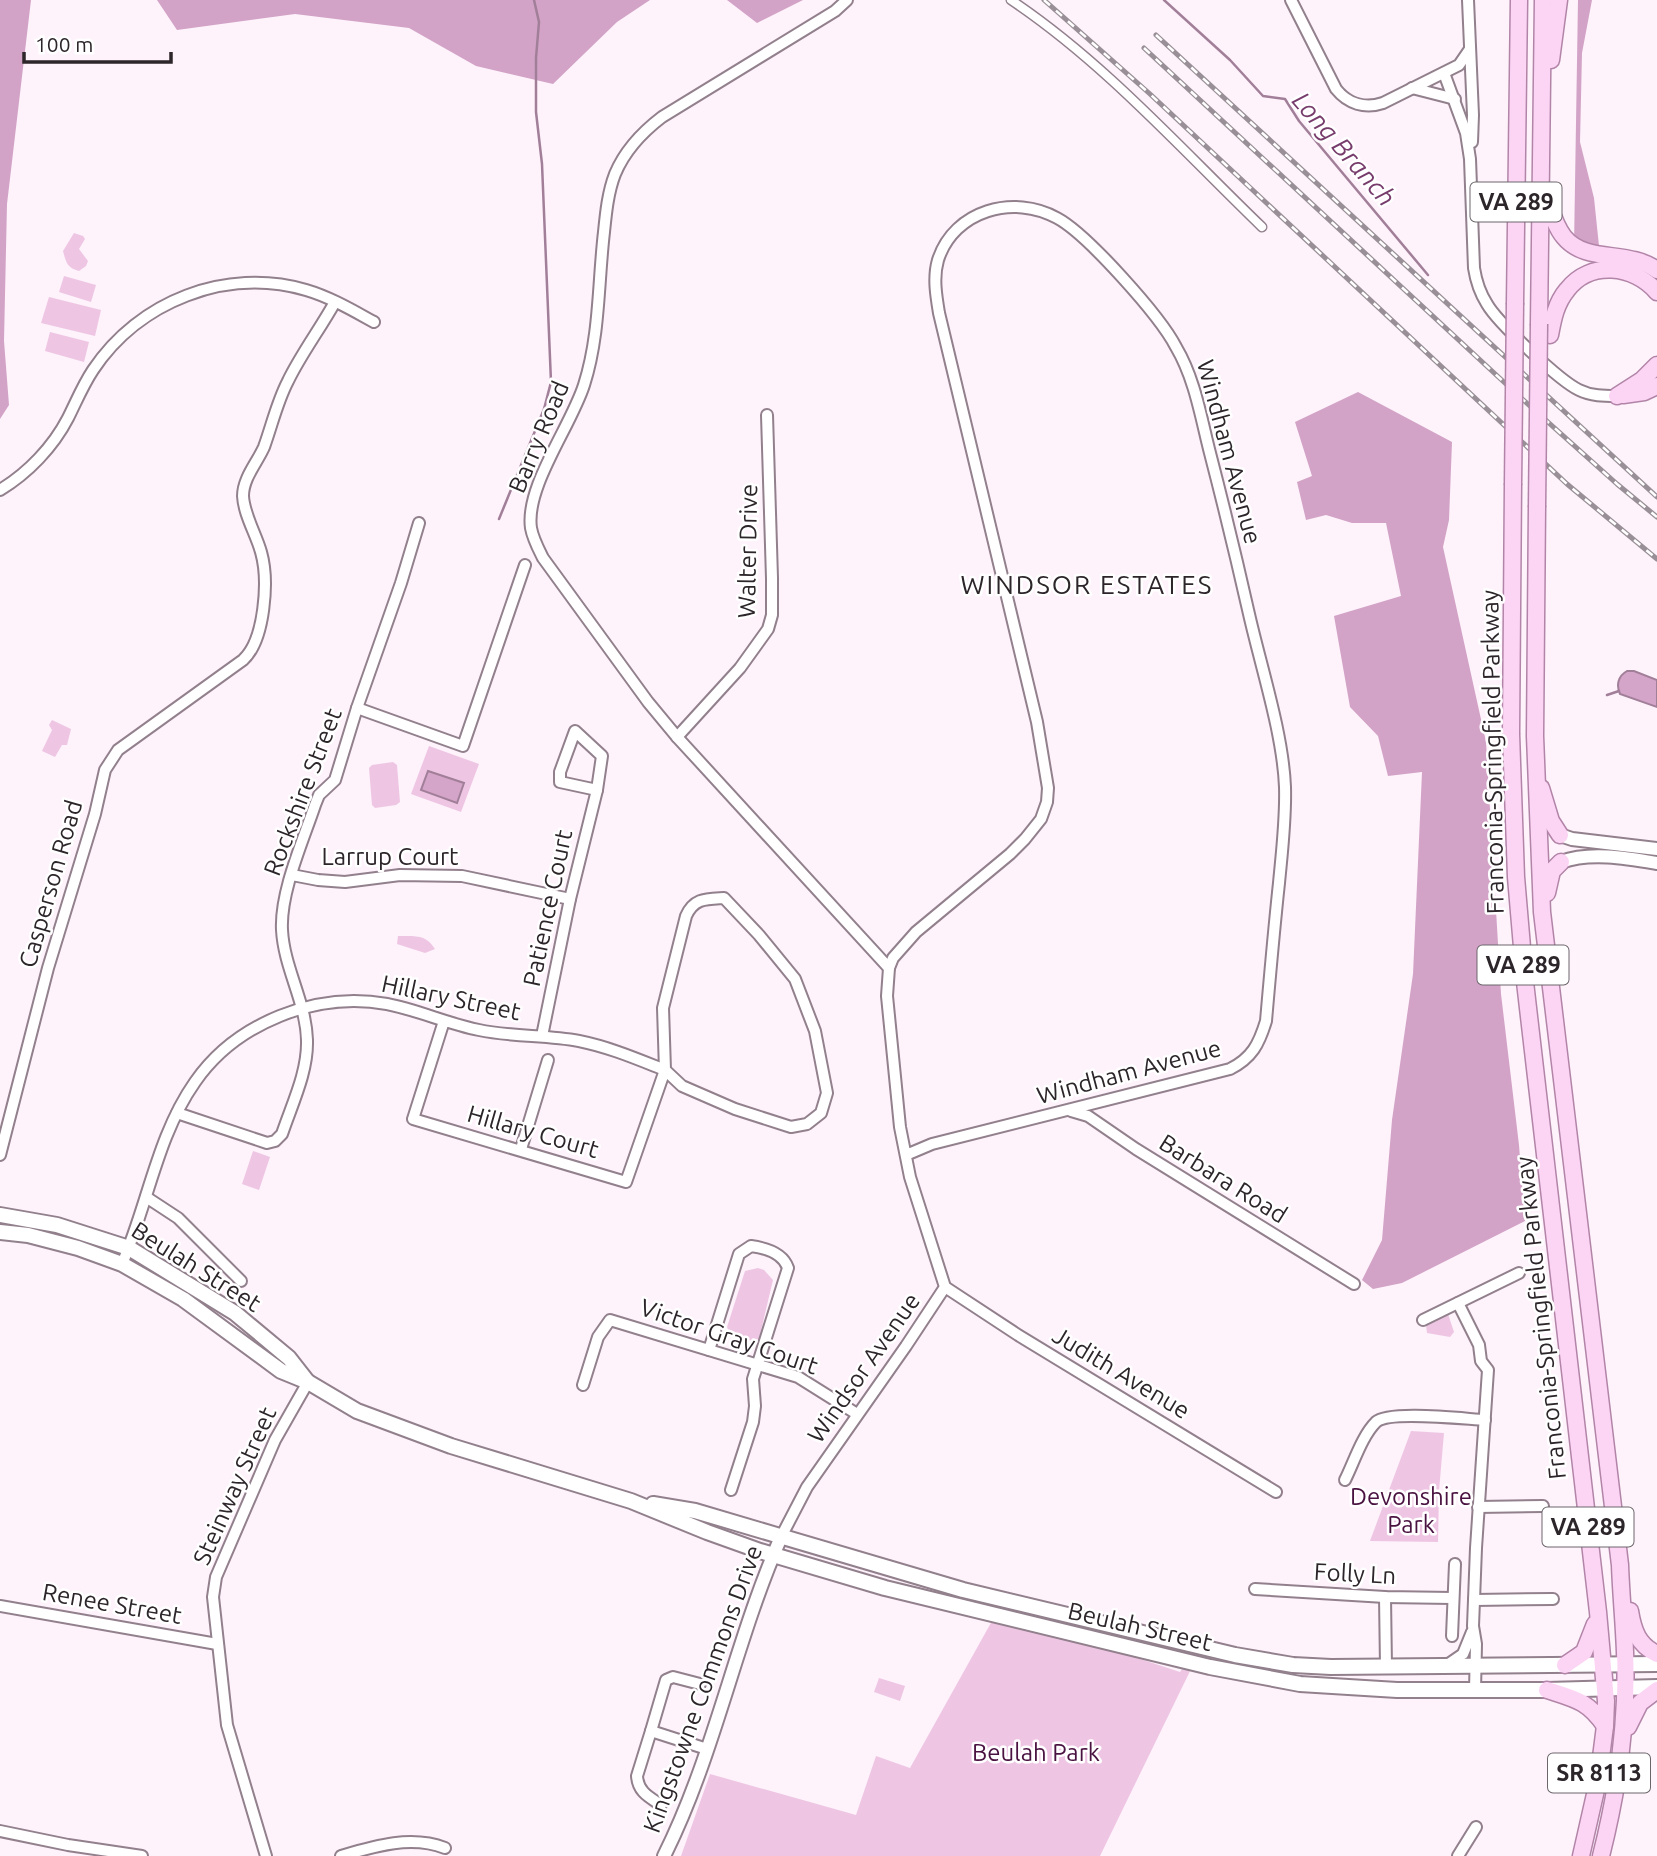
<svg xmlns="http://www.w3.org/2000/svg" width="1657" height="1856" font-family="Ubuntu,sans-serif">
  <style>
    .green { fill: #eec6e4 }
    .forest { fill: #d2a3c7 }
    .water { fill: #d4a5c9; stroke: #a27f99; stroke-width: 2 }
    .lines { fill: none; stroke-linecap: round; stroke-linejoin: round }
    .stream { stroke: #a27f99; stroke-width: 2.5 }
    .pedestrian-casing { stroke: #92808d; stroke-width: 11 }
    .minor-casing { stroke: #92808d; stroke-width: 14 }
    .tertiary-casing { stroke: #92808d; stroke-width: 16 }
    .secondary-casing { stroke: #92808d; stroke-width: 18 }
    .primary-casing { stroke: #b285a8; stroke-width: 19 }
    .pedestrian { stroke: #fff; stroke-width: 8 }
    .minor { stroke: #fff; stroke-width: 10 }
    .tertiary { stroke: #fff; stroke-width: 12 }
    .secondary { stroke: #fff; stroke-width: 14 }
    .primary { stroke: #fcd5f4; stroke-width: 16 }
    .rail-casing { stroke: #999097; stroke-width: 5 }
    .rail { stroke: #fff; stroke-width: 2.5; stroke-dasharray: 8; stroke-linecap: butt }
    .primary-bridge-casing { stroke: #b285a8; stroke-width: 19; stroke-linecap: butt }
    .primary-bridge { stroke: #fcd5f4; stroke-width: 16 }
    .labels { text-anchor: middle; stroke-width: 5; stroke-linejoin: round; paint-order: stroke }
    .shield { fill: #fff; stroke: #6b666a; stroke-width: 2 }
    .shield-label { font-size: 23px; font-weight: bold; fill: #2c252a }
    .street-label { font-size: 24px; fill: #2c252a; stroke: #fff }
    .park-label { font-size: 24px; fill: #4a1241; stroke: #fff }
    .water-label { font-size: 26px; font-style: italic; fill: #773c6c; stroke: #fff }
    .neighbourhood-label { font-size: 26px; letter-spacing: 2px; fill: #2c252a; stroke: #fff }
  </style>
  <rect width="100%" height="100%" fill="#fef2fb"/>
  <g class="green">
    <path d="M74 233 83 236 85 239 79 249 88 261 86 266 79 271C67 268 66 262 63 251Z"/>
    <path d="M64 276 96 285 91 302 59 292Z"/>
    <path d="M49 297 101 310 95 336 41 323Z"/>
    <path d="M50 332 89 342 84 362 45 351Z"/>
    <path d="M52 720 71 729 67 745H62L55 757 42 751 52 730 49 725Z"/>
    <path d="M429 746 479 764 461 812 411 794Z"/>
    <path d="M393 762 397 765 400 802 396 805 375 808 372 805 369 768 372 765Z"/>
    <path d="M398 936C415 936 426 934 435 949L425 953 397 944Z"/>
    <path d="M253 1151 270 1157 259 1190 242 1184Z"/>
    <path d="M758 1268 764 1270 773 1280 759 1339 745 1341 740 1346 735 1344 727 1327 745 1271Z"/>
    <path d="M1448 1314 1454 1332 1450 1337 1427 1333 1426 1325Z"/>
    <path d="M1411 1431 1444 1433 1439 1491 1438 1542 1370 1541Z"/>
    <path d="M997 1612 1180 1672 1186 1663 1193 1665 1100 1856H681L710 1774 856 1815 876 1756 910 1768Z"/>
    <path d="M879 1678 905 1686 900 1701 874 1692Z"/>
  </g>
  <g class="forest">
    <path d="M0 0H31L7 204 4 341 9 405 0 419Z"/>
    <path d="M157 0H650L617 22 553 84 476 66 409 28 295 14 177 30Z"/>
    <path d="M727 0H803L757 23Z"/>
    <path d="M1578 0H1592L1582 53 1580 142 1594 198 1599 246H1574Z"/>
    <path d="M1358 392 1452 442 1449 520 1443 547 1486 742 1501 994 1519 1145 1525 1221 1402 1283 1373 1289 1362 1280 1382 1240 1392 1120 1413 974 1422 772 1388 776 1378 736 1350 707 1334 616 1401 596 1386 523H1352L1326 515 1306 520 1297 482 1312 476 1295 422Z"/>
  </g>
  <g class="water">
    <path d="M1627 671H1634L1657 680V707L1620 694C1616 685 1618 676 1627 671Z"/>
    <path d="M428 771 464 783 457 803 421 790Z"/>
  </g>
  <g class="lines">
    <g class="stream">
      <path d="M1164 0 1230 60 1263 96 1285 99 1299 121 1428 275"/>
      <path d="M499 519 544 409 551 382 542 164 536 112V58L539 22 534 0"/>
      <path d="M1607 695 1619 691"/>
    </g>
    <defs>
      <path id="pedestrian" d="M1011 0C1105 63 1181 149 1262 227"/>
      <g id="minor">
        <path d="M847 0 835 11 662 117C641 133 625 150 615 174 608 192 606 212 604 232 598 283 600 335 584 385 571 426 525 487 531 528 533 539 538 548 543 558L648 702 677 737 889 968"/>
        <path d="M1291 0 1336 89C1348 104 1365 109 1383 103L1459 65 1470 49"/>
        <path d="M1468 0 1473 115 1472 142"/>
        <path d="M1444 73 1466 133 1470 159 1474 268C1476 281 1480 293 1487 304 1498 323 1560 381 1579 390 1591 396 1604 396 1617 396"/>
        <path d="M1412 88 1455 99"/>
        <path d="M0 490C28 473 53 447 68 418 76 402 83 385 93 370 139 301 226 267 306 290 330 297 352 310 374 322"/>
        <path d="M357 708 463 746 525 565"/>
        <path d="M575 731 602 756 597 790 560 782V772Z"/>
        <path d="M677 737 740 668 768 629 772 615V578L767 415"/>
        <path d="M292 875 318 880 345 882 400 875 462 876 570 899"/>
        <path d="M724 898 759 935 795 979 815 1031 827 1093 821 1113 807 1124 791 1127 735 1109 682 1086 665 1070 663 1008 686 916C694 898 706 899 724 898Z"/>
        <path d="M542 1036 570 899 597 790"/>
        <path d="M1071 1111 1088 1116 1136 1149 1354 1284"/>
        <path d="M177 1113 267 1143 275 1141 282 1134C292 1104 308 1072 307 1040 306 1002 284 968 282 930 280 892 303 841 315 805L319 795 335 780 357 708 401 583 419 523"/>
        <path d="M521 1149 548 1060"/>
        <path d="M0 1155 48 968 95 814 105 770 118 750 243 660C265 640 269 580 261 552 256 534 244 515 243 496 243 478 257 463 264 447 272 425 277 402 288 381 301 354 320 329 335 302"/>
        <path d="M146 1197 178 1218 241 1281"/>
        <path d="M122 1264C148 1204 157 1136 195 1082 236 1023 316 991 387 1004 418 1010 448 1024 479 1030 512 1037 546 1035 579 1041 609 1047 637 1059 665 1070L626 1182 413 1119 444 1021"/>
        <path d="M945 1287 1018 1335 1276 1492"/>
        <path d="M1458 1303 1479 1345 1481 1361 1488 1370 1476 1548 1473 1626 1476 1644 1475 1691"/>
        <path d="M1423 1320 1519 1273"/>
        <path d="M709 1350 739 1254 751 1246C766 1248 783 1253 788 1268L753 1379 755 1406 753 1422 731 1490"/>
        <path d="M583 1385 598 1337 610 1320 798 1377 857 1414"/>
        <path d="M1345 1480C1354 1462 1362 1436 1376 1422 1389 1410 1465 1419 1485 1420"/>
        <path d="M1478 1507 1543 1506"/>
        <path d="M781 1537 807 1487 906 1346 945 1287 910 1177 900 1127 887 996 889 968 893 958 916 932 1010 854 1025 839 1041 819 1047 802 1048 788 1037 722 939 313C936 295 933 277 938 260 954 210 1014 194 1057 218 1087 234 1160 316 1176 347 1195 379 1201 418 1210 453 1224 507 1237 561 1249 614 1261 667 1283 734 1285 787 1286 819 1282 851 1279 883 1274 929 1270 975 1266 1021 1259 1044 1252 1058 1230 1069L932 1144 906 1155"/>
        <path d="M1255 1589 1385 1597 1452 1598"/>
        <path d="M1385 1597 1386 1667"/>
        <path d="M1474 1600 1553 1599"/>
        <path d="M0 1606 217 1644"/>
        <path d="M1452 1636 1455 1564"/>
        <path d="M1447 1665 1463 1654 1472 1632"/>
        <path d="M700 1684 673 1677 666 1680 651 1731 707 1749"/>
        <path d="M651 1731 637 1776C638 1792 649 1797 661 1805"/>
        <path d="M0 1831 68 1845 142 1856"/>
        <path d="M266 1856 227 1725 213 1597 216 1577 275 1440 308 1382"/>
        <path d="M341 1856C375 1846 411 1835 445 1848"/>
        <path d="M1458 1856 1476 1827"/>
      </g>
      <g id="tertiary">
        <path d="M1560 835 1572 839 1657 849"/>
        <path d="M1561 862C1590 851 1628 858 1657 863"/>
        <path d="M664 1856C715 1754 735 1641 781 1537"/>
      </g>
      <g id="secondary">
        <path d="M0 1215 57 1225 129 1248 235 1313 289 1358 307 1381"/>
        <path d="M0 1232 28 1235 78 1248 122 1264 183 1299 281 1371 308 1382 357 1411 451 1446 631 1501 707 1532 760 1551 885 1588 1210 1667 1300 1684 1397 1690H1547L1657 1687"/>
        <path d="M653 1504 695 1511 963 1590 1235 1655 1293 1665 1331 1667 1657 1664"/>
      </g>
      <g id="primary">
        <path d="M1551 60 1559 0"/>
        <path d="M1544 191C1550 206 1554 225 1564 237 1586 264 1628 249 1657 270"/>
        <path d="M1515 303 1519 0"/>
        <path d="M1539 324 1543 0"/>
        <path d="M1550 335C1553 319 1556 303 1567 290 1590 260 1634 265 1657 292"/>
        <path d="M1623 395 1644 392 1657 386"/>
        <path d="M1617 396 1642 380 1657 365"/>
        <path d="M1513 485 1511 734 1516 877 1525 982 1598 1612 1606 1701 1605 1726 1598 1781 1581 1856"/>
        <path d="M1537 507 1535 736 1542 912 1620 1565C1621 1594 1624 1623 1625 1652 1628 1721 1618 1789 1601 1856"/>
        <path d="M1541 788 1551 821 1560 835"/>
        <path d="M1547 893 1552 871 1561 862"/>
        <path d="M1630 1611C1633 1630 1638 1645 1657 1654"/>
        <path d="M1565 1665 1584 1652 1595 1624"/>
        <path d="M1547 1690C1575 1699 1588 1701 1605 1726"/>
        <path d="M1628 1727 1640 1703 1657 1690"/>
      </g>
    </defs>
    <use href="#pedestrian" class="pedestrian-casing"/>
    <use href="#minor" class="minor-casing"/>
    <use href="#tertiary" class="tertiary-casing"/>
    <use href="#secondary" class="secondary-casing"/>
    <use href="#primary" class="primary-casing"/>
    <use href="#pedestrian" class="pedestrian"/>
    <use href="#minor" class="minor"/>
    <use href="#tertiary" class="tertiary"/>
    <use href="#secondary" class="secondary"/>
    <use href="#primary" class="primary"/>
    <defs>
      <g id="rail">
        <path d="M1044 0 1150 94 1567 484 1657 559"/>
        <path d="M1156 35 1657 497"/>
        <path d="M1144 48 1520 397 1617 484 1657 517"/>
      </g>
    </defs>
    <use href="#rail" class="rail-casing"/>
    <use href="#rail" class="rail"/>
    <defs>
      <g id="primary-bridge">
        <path d="M1513 485 1515 303"/>
        <path d="M1537 507 1539 324"/>
      </g>
    </defs>
    <use href="#primary-bridge" class="primary-bridge-casing"/>
    <use href="#primary-bridge" class="primary-bridge"/>
  </g>
  <g class="labels">
    <g class="shield">
      <rect x="1470.5" y="182.5" width="91" height="39" rx="5"/>
      <rect x="1477.5" y="945.5" width="91" height="39" rx="5"/>
      <rect x="1542.5" y="1507.5" width="91" height="39" rx="5"/>
      <rect x="1548" y="1753.5" width="102" height="39" rx="5"/>
    </g>
    <g class="shield-label">
      <text x="1516" y="210">VA 289</text>
      <text x="1523" y="973">VA 289</text>
      <text x="1588" y="1535">VA 289</text>
      <text x="1599" y="1781">SR 8113</text>
    </g>
    <g class="street-label">
      <text transform="translate(539 437) rotate(-67)" y="8">Barry Road</text>
      <text transform="translate(1229 452) rotate(75)" y="8">Windham Avenue</text>
      <text transform="translate(748 551) rotate(-89)" y="8">Walter Drive</text>
      <text transform="translate(1493 752) rotate(-91)" y="8">Franconia-Springfield Parkway</text>
      <text transform="translate(303 792) rotate(-69)" y="8">Rockshire Street</text>
      <text x="390" y="865">Larrup Court</text>
      <text transform="translate(51 884) rotate(-74)" y="8">Casperson Road</text>
      <text transform="translate(548 908) rotate(-78)" y="8">Patience Court</text>
      <text transform="translate(451 998) rotate(12)" y="8">Hillary Street</text>
      <text transform="translate(1129 1072) rotate(-15)" y="8">Windham Avenue</text>
      <text transform="translate(533 1132) rotate(16)" y="8">Hillary Court</text>
      <text transform="translate(1223 1179) rotate(32)" y="8">Barbara Road</text>
      <text transform="translate(196 1267) rotate(32)" y="8">Beulah Street</text>
      <text transform="translate(1541 1318) rotate(-96)" y="8">Franconia-Springfield Parkway</text>
      <text transform="translate(729 1337) rotate(19)" y="8">Victor Gray Court</text>
      <text transform="translate(864 1368) rotate(-55)" y="8">Windsor Avenue</text>
      <text transform="translate(1121 1373) rotate(31)" y="8">Judith Avenue</text>
      <text transform="translate(235 1486) rotate(-66)" y="8">Steinway Street</text>
      <text transform="translate(1355 1574) rotate(3)" y="8">Folly Ln</text>
      <text transform="translate(112 1604) rotate(10)" y="8">Renee Street</text>
      <text transform="translate(1140 1627) rotate(13)" y="8">Beulah Street</text>
      <text transform="translate(703 1689) rotate(-70)" y="8">Kingstowne Commons Drive</text>
    </g>
    <g class="park-label">
      <text x="1411" y="1505">Devonshire<tspan x="1411" dy="28">Park</tspan></text>
      <text x="1036" y="1761">Beulah Park</text>
    </g>
    <g class="water-label">
      <text transform="translate(1344 149) rotate(49)" y="9">Long Branch</text>
    </g>
    <g class="neighbourhood-label">
      <text x="1087" y="594">WINDSOR ESTATES</text>
    </g>
  </g>
  <path d="M24 52v10h147v-10" fill="none" stroke="#2c252a" stroke-width="3.5"/>
  <text x="35" y="52" font-size="21" fill="#2c252a" stroke="#ffffff" stroke-width="5" paint-order="stroke">100 m</text>
</svg>
